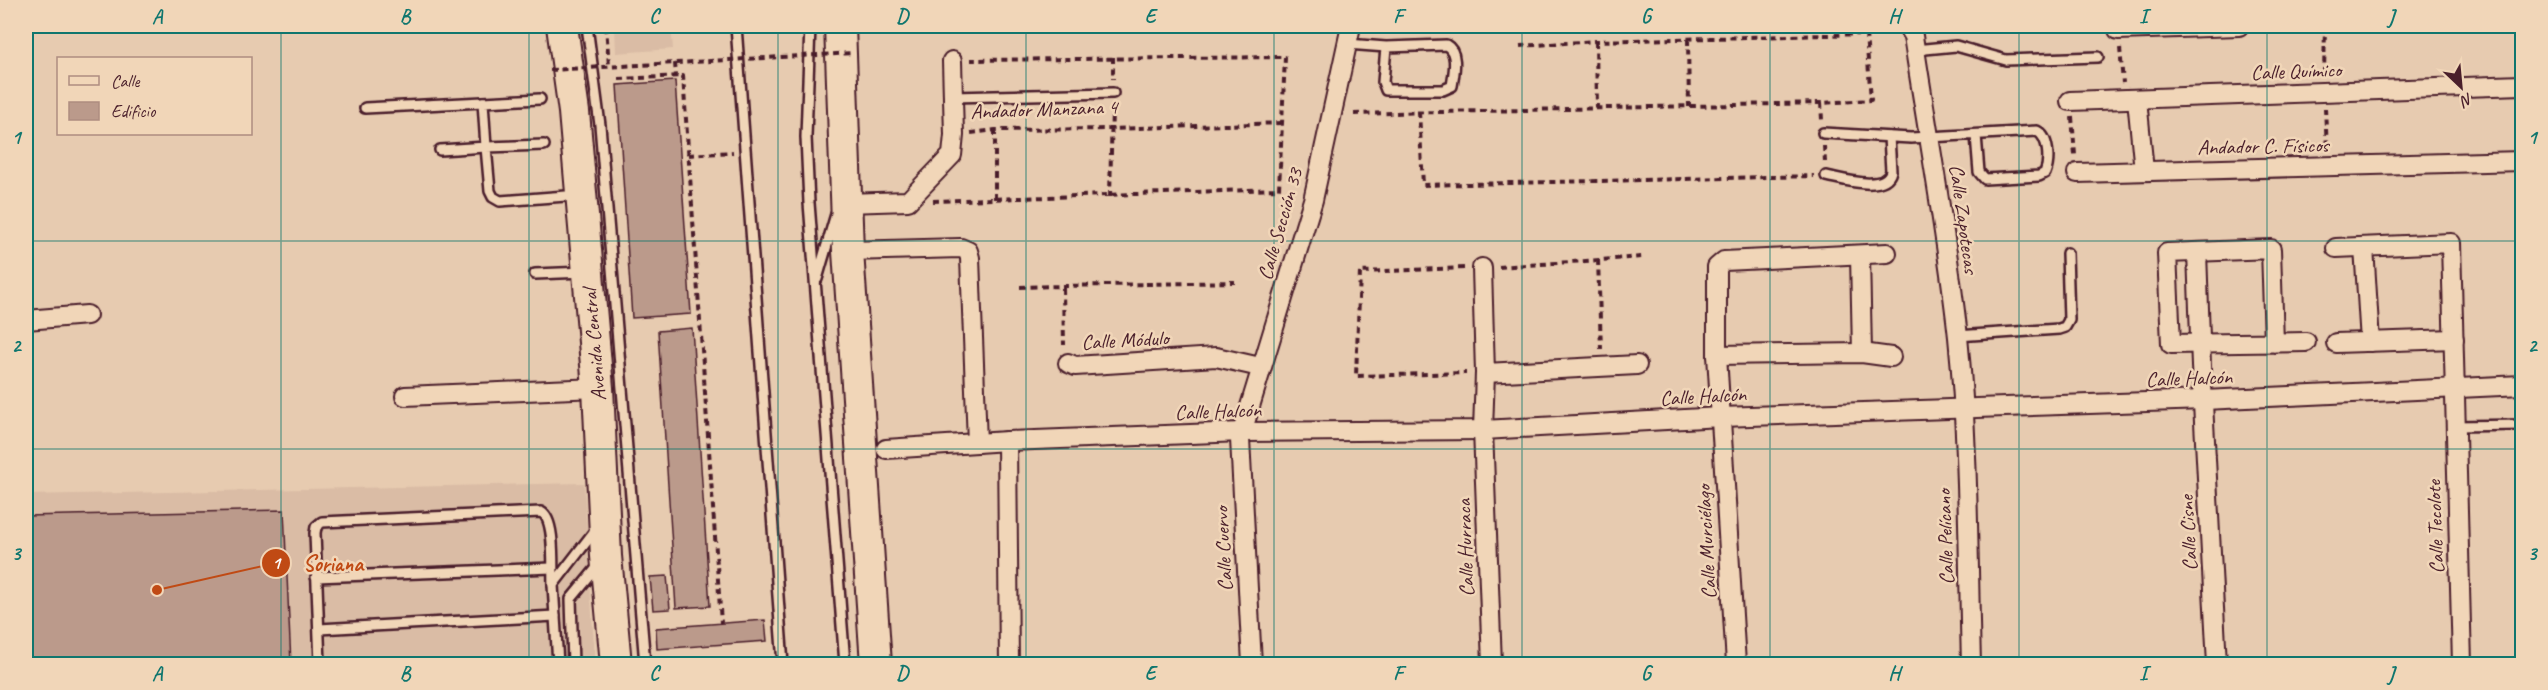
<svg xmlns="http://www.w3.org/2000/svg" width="2548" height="690" font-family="Caveat,sans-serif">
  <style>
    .built { fill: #dabca5 }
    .building { fill: #bb9a8b; stroke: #4a1f2b; stroke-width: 1.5 }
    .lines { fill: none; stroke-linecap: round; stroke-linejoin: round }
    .service-casing { stroke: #4a1f2b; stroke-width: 14 }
    .minor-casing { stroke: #4a1f2b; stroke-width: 22 }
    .trunk-casing { stroke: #4a1f2b; stroke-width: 34 }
    .path { stroke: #4a1f2b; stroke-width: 4; stroke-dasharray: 6 4.5; stroke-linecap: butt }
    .service { stroke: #f1d6b8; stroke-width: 9 }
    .minor { stroke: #f1d6b8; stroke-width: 18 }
    .trunk { stroke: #f1d6b8; stroke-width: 30 }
    .path-bridge { stroke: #4a1f2b; stroke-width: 4; stroke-dasharray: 6 4.5; stroke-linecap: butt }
    .grid { fill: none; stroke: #0f766e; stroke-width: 1.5; stroke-opacity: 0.55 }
    .labels { text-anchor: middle; stroke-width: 5; stroke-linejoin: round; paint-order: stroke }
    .street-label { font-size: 21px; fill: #4a1f2b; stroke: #f1d6b8 }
    .leader { fill: none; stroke: #c04a14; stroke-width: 2 }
    .callout-dot { fill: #c04a14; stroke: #f1d6b8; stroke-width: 2 }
    .mark-label { font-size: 18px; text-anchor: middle; font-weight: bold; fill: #fff }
    .callout-label { font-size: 22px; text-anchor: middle; font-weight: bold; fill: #c04a14; stroke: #f1d6b8; stroke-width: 5; stroke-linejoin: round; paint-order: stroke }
    .neatline { fill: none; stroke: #0f766e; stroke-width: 2 }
    .grid-label { font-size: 20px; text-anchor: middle; font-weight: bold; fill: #0f766e }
  </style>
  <rect width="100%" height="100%" fill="#e7cbb0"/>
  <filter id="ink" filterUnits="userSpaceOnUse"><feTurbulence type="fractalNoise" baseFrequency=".0167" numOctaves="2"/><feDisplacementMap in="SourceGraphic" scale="12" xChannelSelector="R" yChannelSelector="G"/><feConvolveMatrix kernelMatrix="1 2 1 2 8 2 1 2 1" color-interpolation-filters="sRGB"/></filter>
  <g filter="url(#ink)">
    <g class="built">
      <path d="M615 26H671L673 49 616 53Z"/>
      <path d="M584 483 595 664H26V495Z"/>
    </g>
    <g class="building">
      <path d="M675 81 691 314 632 318 617 85Z"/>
      <path d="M692 328 710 606 676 608 658 331Z"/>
      <path d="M284 510 291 664H26V516Z"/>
      <path d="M667 576 670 609 653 610 650 577Z"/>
      <path d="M765 620 767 641 657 649 656 628Z"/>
    </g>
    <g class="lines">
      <defs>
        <g id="service">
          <path d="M587 26 600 125 645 664"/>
          <path d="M736 26 783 664"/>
          <path d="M810 26 806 137 809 203 845 664"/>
          <path d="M1347 44 1386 47 1446 45C1459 52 1454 73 1452 86L1443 90H1386L1383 82 1386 47"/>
          <path d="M1915 50 1956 46 2006 60 2098 57"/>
          <path d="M953 97 1113 93"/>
          <path d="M365 108 483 102"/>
          <path d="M1823 133 1911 138 2037 131C2049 137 2050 161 2045 173L2039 176 1985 179 1979 172 1976 135"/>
          <path d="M544 145 486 147 490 191 493 197 500 201 579 195"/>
          <path d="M440 150 486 147 483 102 540 99"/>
          <path d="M1826 176C1842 179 1886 193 1891 171L1889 137"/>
          <path d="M535 274 585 272"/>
          <path d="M817 279 836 214"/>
          <path d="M1957 336 2059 329 2065 327 2069 320 2067 253"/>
          <path d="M2455 426 2522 425"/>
          <path d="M316 577 552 568"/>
          <path d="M319 629 555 616"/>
          <path d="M320 664 315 533 316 527 322 522 541 512C556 519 552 569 553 585"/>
          <path d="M558 664 553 585 597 528"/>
          <path d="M573 664 571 599 600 564"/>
        </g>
        <g id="minor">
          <path d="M1907 26 1913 36C1928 136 1947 236 1958 337 1969 446 1968 556 1971 664"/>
          <path d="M2118 30 2239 26"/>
          <path d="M2137 99 2144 171"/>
          <path d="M2070 101 2522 85"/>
          <path d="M2077 173 2522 161"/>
          <path d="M846 203 908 201 952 155 954 135 952 61"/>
          <path d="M2364 247 2370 342"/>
          <path d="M2336 248 2451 243 2462 664"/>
          <path d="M848 251 961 248 968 251 970 258 977 443"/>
          <path d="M2197 252 2201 366 2217 664"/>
          <path d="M1860 255 1862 353"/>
          <path d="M1482 268 1485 373 1483 430 1492 664"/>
          <path d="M26 320 87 315"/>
          <path d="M2274 343 2271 249 2167 253 2171 344C2216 343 2261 343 2306 342"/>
          <path d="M2336 343 2454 339"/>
          <path d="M1717 355 1862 353 1891 357"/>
          <path d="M1068 363 1075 366 1216 357 1260 367"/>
          <path d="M1485 373 1637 365"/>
          <path d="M405 396 598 388"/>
          <path d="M1007 441 1009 664"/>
          <path d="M886 449 1007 441 1242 432 1483 430 1721 417 2204 400 2522 385"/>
          <path d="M1252 664 1240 439 1313 200 1351 26"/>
          <path d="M1736 664 1717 355V267L1724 261 1887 253"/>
        </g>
        <g id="trunk">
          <path d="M562 26 574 112 598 388 606 556 616 664"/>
          <path d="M840 26 848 251 876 664"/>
        </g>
      </defs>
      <use href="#service" class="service-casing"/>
      <use href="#minor" class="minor-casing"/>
      <use href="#trunk" class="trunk-casing"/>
      <g class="path">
        <path d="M606 26 609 66"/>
        <path d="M1688 39 1689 107"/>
        <path d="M1596 41 1597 108"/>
        <path d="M2120 48 2123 83"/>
        <path d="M1113 57V79"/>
        <path d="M675 63 676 76"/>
        <path d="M2324 74 2325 26"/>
        <path d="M619 79 683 76 721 623"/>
        <path d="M1821 103 1822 120"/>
        <path d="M2325 108 2327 149"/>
        <path d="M1419 112 1423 185 1814 176"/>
        <path d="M1354 114 1821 103 1871 100 1866 34 1596 41 1520 46"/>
        <path d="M2072 117 2075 155"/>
        <path d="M995 130V201"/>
        <path d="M971 133 995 130 1112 129 1282 123"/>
        <path d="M1824 146 1825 162"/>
        <path d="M689 155 733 152"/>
        <path d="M1110 197 1112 107"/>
        <path d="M933 201 1279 189 1285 57 971 60"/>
        <path d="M1598 260 1601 349"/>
        <path d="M1499 267 1642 257"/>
        <path d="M1464 268 1360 272 1356 376 1466 373"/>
        <path d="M1020 287 1235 282"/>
        <path d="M1063 288 1064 345"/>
      </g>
      <use href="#service" class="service"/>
      <use href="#minor" class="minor"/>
      <use href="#trunk" class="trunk"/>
      <path class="path-bridge" d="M550 70 854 53"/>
    </g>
  </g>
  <path class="grid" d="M281 26V664M529 26V664M778 26V664M1026 26V664M1274 26V664M1522 26V664M1770 26V664M2019 26V664M2267 26V664M26 241H2522M26 449H2522"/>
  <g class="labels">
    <g class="street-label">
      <text transform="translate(2296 71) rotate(-2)" y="7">Calle Químico</text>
      <text transform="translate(1044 109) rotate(-2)" y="7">Andador Manzana 4</text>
      <text transform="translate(2263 146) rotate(-1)" y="7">Andador C. Físicos</text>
      <text transform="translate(1964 219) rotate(82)" y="7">Calle Zapotecas</text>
      <text transform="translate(1280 224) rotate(-74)" y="7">Calle Sección 33</text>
      <text transform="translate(1125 340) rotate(-3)" y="7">Calle Módulo</text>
      <text transform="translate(594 345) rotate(-95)" y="7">Avenida Central</text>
      <text transform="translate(2189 378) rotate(-2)" y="7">Calle Halcón</text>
      <text transform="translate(1703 396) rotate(-3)" y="7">Calle Halcón</text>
      <text transform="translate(1218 411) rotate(-2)" y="7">Calle Halcón</text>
      <text transform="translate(2435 527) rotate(-92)" y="7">Calle Tecolote</text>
      <text transform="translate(2188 533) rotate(-93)" y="7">Calle Cisne</text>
      <text transform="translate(1945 537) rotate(-92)" y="7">Calle Pelícano</text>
      <text transform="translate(1706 542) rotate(-93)" y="7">Calle Murciélago</text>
      <text transform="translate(1465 548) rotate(-92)" y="7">Calle Hurraca</text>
      <text transform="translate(1223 549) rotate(-93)" y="7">Calle Cuervo</text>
    </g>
  </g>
  <path class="leader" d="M157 590L276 563"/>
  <g class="callout-dot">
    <circle cx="157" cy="590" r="6"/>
    <circle cx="276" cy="563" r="15"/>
  </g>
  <g class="mark-label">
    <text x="276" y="569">1</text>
  </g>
  <g class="callout-label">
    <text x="333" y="571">Soriana</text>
  </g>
  <rect width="2548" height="690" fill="none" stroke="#f1d6b8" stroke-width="66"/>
  <rect x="57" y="57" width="195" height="78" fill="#f1d6b8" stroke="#ae8d80" stroke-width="1.5"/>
  <rect x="69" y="76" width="30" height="9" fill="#f1d6b8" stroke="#ae8d80" stroke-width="1.5"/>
  <text x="111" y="87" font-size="18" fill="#4a1f2b">Calle</text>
  <rect x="69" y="102" width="30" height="18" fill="#bb9a8b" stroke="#ae8d80" stroke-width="1.5"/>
  <text x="111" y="117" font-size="18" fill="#4a1f2b">Edificio</text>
  <g transform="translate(2461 87) rotate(154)" stroke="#f1d6b8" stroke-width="4.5" paint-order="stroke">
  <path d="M0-4.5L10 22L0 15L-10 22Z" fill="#4a1f2b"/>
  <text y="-9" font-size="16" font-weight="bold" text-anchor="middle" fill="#4a1f2b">N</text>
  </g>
  <rect x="33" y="33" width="2482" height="624" class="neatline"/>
  <g class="grid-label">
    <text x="157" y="23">A</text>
    <text x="405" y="23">B</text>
    <text x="654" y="23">C</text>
    <text x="902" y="23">D</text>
    <text x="1150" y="23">E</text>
    <text x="1398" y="23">F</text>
    <text x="1646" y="23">G</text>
    <text x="1894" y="23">H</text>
    <text x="2143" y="23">I</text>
    <text x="2391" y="23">J</text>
    <text x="16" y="144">1</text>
    <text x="2532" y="144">1</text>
    <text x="16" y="352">2</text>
    <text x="2532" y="352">2</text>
    <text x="16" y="560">3</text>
    <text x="2532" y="560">3</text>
    <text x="157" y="680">A</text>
    <text x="405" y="680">B</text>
    <text x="654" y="680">C</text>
    <text x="902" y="680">D</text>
    <text x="1150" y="680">E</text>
    <text x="1398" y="680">F</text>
    <text x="1646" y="680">G</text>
    <text x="1894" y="680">H</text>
    <text x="2143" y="680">I</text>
    <text x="2391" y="680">J</text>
  </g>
</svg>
